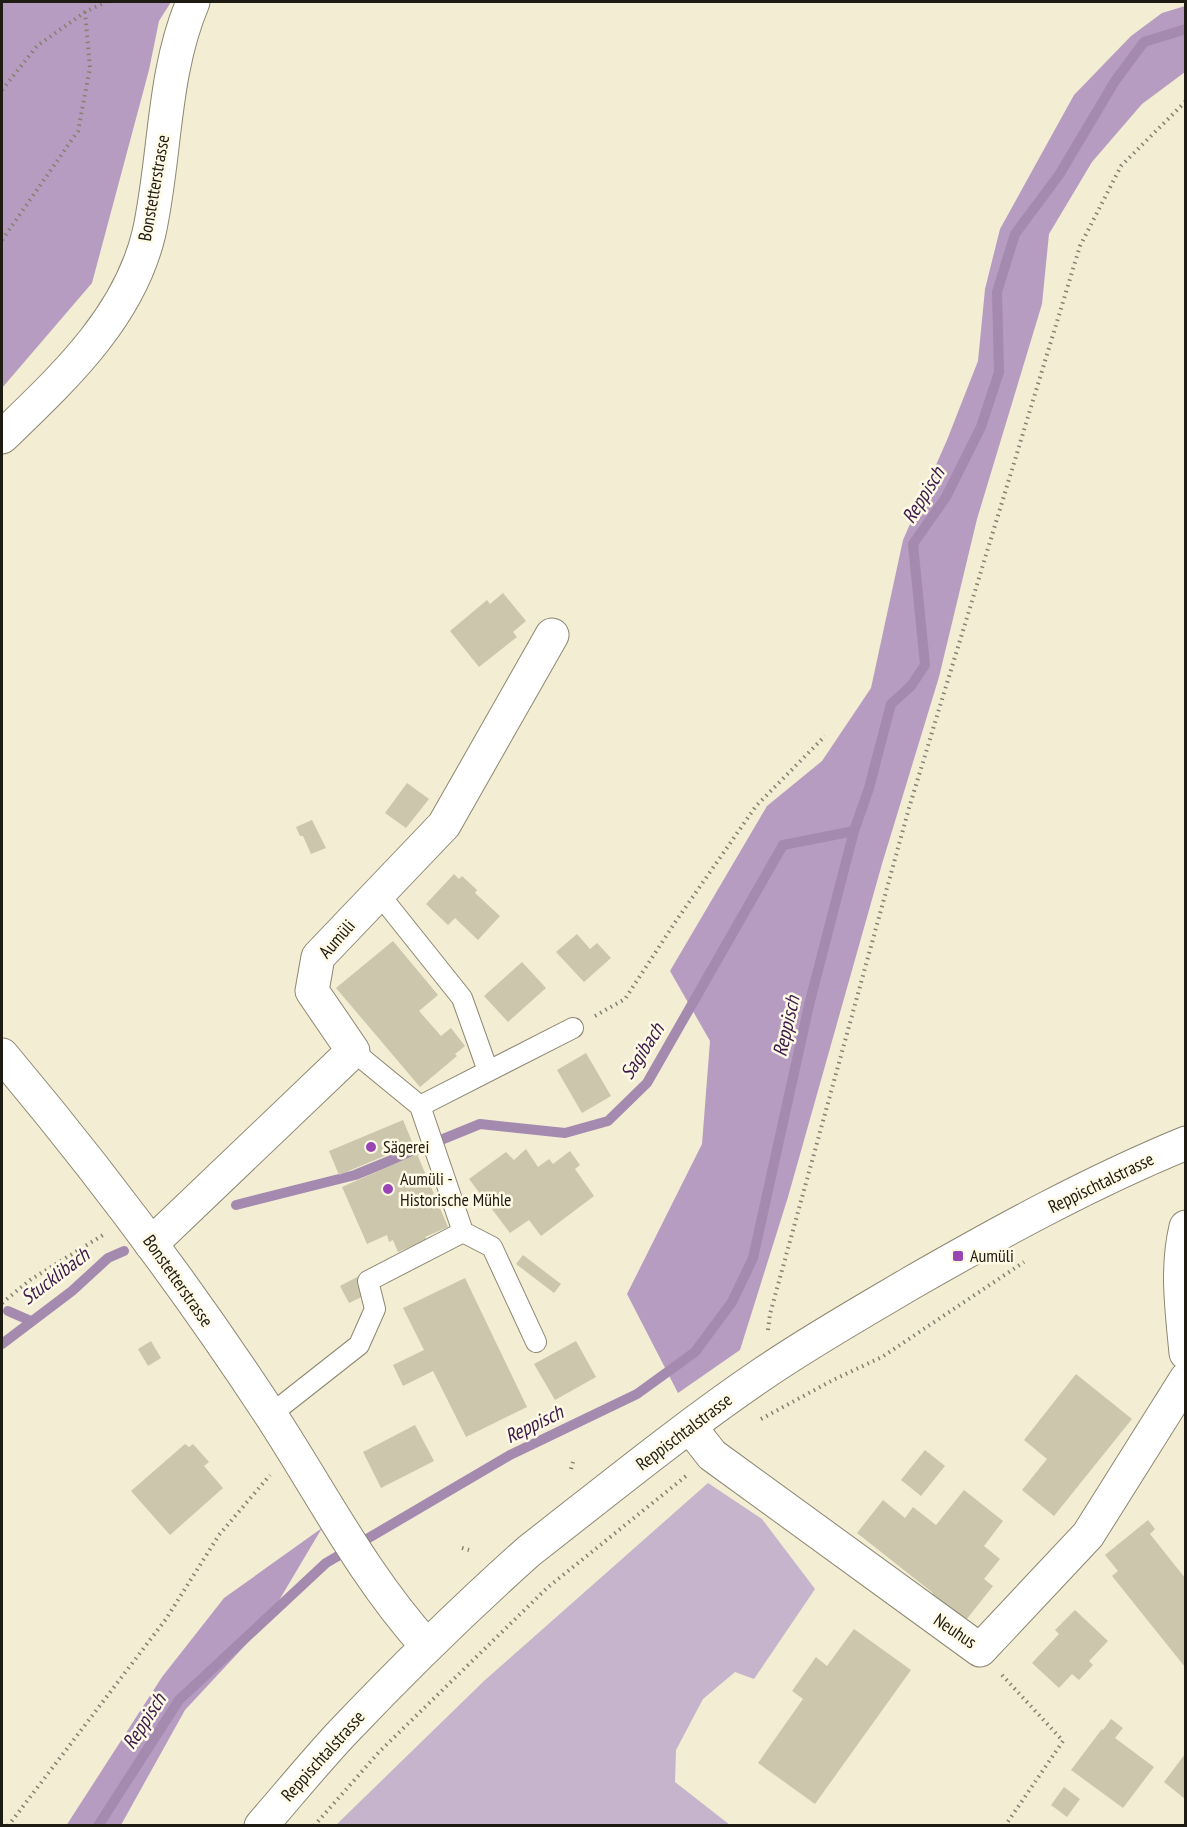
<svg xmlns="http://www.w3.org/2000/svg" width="1187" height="1827" font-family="'PT Sans Narrow',sans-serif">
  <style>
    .green { fill: #c5b4cc }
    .forest { fill: #b79cc1 }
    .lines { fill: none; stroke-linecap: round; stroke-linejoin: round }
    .stream { stroke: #a48aae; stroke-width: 10 }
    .building { fill: #ccc6ad }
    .service-casing { stroke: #8c8770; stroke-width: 22 }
    .minor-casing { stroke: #8c8770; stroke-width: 35 }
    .secondary-casing { stroke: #8c8770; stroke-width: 35 }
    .path { stroke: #858170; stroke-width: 4; stroke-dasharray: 1.5 4.5; stroke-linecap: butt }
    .service { stroke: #fff; stroke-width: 20 }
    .minor { stroke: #fff; stroke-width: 33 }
    .secondary { stroke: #fff; stroke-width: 33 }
    .poi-dot { fill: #9946b4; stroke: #fffae6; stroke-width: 2 }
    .labels { text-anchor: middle; stroke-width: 5; stroke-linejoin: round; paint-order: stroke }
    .street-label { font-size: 18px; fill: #1d1b12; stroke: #fffae6 }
    .poi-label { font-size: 18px; fill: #1d1b12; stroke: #fffae6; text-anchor: start }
    .water-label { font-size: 20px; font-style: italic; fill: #3d1a49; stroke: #fffae6 }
  </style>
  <rect width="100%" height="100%" fill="#f3edd4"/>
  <path class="green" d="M708 1483 762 1519 815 1589 754 1679 735 1672 703 1699 676 1750 675 1782 730 1825H336L485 1680Z"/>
  <g class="forest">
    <path d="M2 2H171L159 21 149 70 92 283 2 388Z"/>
    <path d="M1185 6V72L1142 104 1092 162 1049 234 1042 304 977 519 939 677 882 864 788 1197 740 1350 678 1393 627 1294 702 1144 710 1041 670 971 767 806 822 761 871 688 903 540 947 440 978 361 985 289 1000 229 1074 95 1131 36 1162 13Z"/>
    <path d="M322 1528 265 1624 185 1710 121 1825 66 1826 162 1677 224 1598Z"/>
  </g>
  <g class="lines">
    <g class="stream">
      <path d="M236 1205 355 1175 480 1124 565 1133 608 1121 647 1083 783 845 854 831"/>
      <path d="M8 1311 31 1321"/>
      <path d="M2 1344 72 1291 108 1258 124 1251"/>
      <path d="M98 1826 179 1700 326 1563 510 1455 637 1394 695 1352 732 1302 753 1258 809 1005 854 831 869 788 891 704 911 686 925 665 913 544 946 497 981 427 999 372 997 292 1015 234 1059 175 1115 81 1144 42 1186 29"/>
    </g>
  </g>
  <g class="building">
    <path d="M503 593 526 621 513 632 517 637 479 667 450 631 487 600 490 604Z"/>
    <path d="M407 783 429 799 406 828 385 813Z"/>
    <path d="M312 820 326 848 311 854 303 836H300L296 827Z"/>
    <path d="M454 874 459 879 462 876 477 890 475 893 500 916 478 940 455 918 448 925 426 904Z"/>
    <path d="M577 934 590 949 597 943 611 958 584 982 556 952Z"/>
    <path d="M393 941 438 995 419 1011 441 1036 451 1028 465 1046 455 1054 457 1056 420 1087 336 988Z"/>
    <path d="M522 962 546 988 508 1022 484 996Z"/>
    <path d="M586 1053 611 1096 582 1113 557 1070Z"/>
    <path d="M403 1120 413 1144 339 1175 329 1151Z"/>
    <path d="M526 1149 538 1167 549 1159 553 1164 570 1151 580 1165 575 1169 594 1196 541 1236 529 1220 510 1233 469 1179 506 1152 514 1160Z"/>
    <path d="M417 1154 448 1227 425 1237 427 1240 398 1252 393 1240 389 1242 387 1235 367 1244 342 1187Z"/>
    <path d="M523 1255 561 1284 554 1293 516 1264Z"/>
    <path d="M357 1277 366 1295 349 1303 340 1286Z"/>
    <path d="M465 1278 527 1407 466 1437 433 1371 403 1386 393 1365 424 1350 403 1308Z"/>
    <path d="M32 1286 39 1296 31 1302 24 1292Z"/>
    <path d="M151 1341 161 1358 148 1366 138 1349Z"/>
    <path d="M576 1341 596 1377 555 1400 534 1364Z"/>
    <path d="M1076 1374 1132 1419 1054 1516 1022 1490 1047 1459 1024 1440Z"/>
    <path d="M415 1425 434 1461 381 1488 363 1452Z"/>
    <path d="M185 1444 189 1447 193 1444 209 1462 204 1466 223 1488 170 1535 131 1491Z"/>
    <path d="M925 1450 945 1466 921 1496 901 1480Z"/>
    <path d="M964 1490 1003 1521 984 1546 1000 1559 984 1579 993 1586 962 1625 929 1599 933 1593 857 1533 883 1500 905 1518 913 1507 936 1525Z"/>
    <path d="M1148 1520 1155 1529 1150 1534 1185 1578V1667L1112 1576 1118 1571 1105 1555Z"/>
    <path d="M1075 1610 1108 1641 1089 1661 1093 1665 1079 1680 1072 1674 1059 1688 1032 1663 1059 1634 1055 1630Z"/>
    <path d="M854 1629 911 1670 815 1804 758 1763 803 1699 792 1691 816 1657 827 1666Z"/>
    <path d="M1111 1719 1123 1728 1115 1738 1154 1767 1123 1808 1071 1770 1102 1729 1103 1730Z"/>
    <path d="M1185 1754V1799L1164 1782Z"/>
    <path d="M1064 1787 1080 1799 1067 1817 1051 1805Z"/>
  </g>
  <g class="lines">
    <defs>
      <g id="service">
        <path d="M379 894 462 998 488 1071"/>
        <path d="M353 1051 420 1106 463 1232 492 1247 536 1342"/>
        <path d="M420 1106 573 1028"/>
        <path d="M270 1415 359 1345 375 1309 368 1281 463 1232"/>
      </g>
      <g id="minor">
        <path d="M1186 1227C1176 1269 1182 1310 1186 1353"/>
        <path d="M151 1244 353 1051 312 991 318 957 444 825 552 635"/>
        <path d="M690 1427 712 1455 980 1650 1088 1535 1186 1379"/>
      </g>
      <g id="secondary">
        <path d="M2 437C62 379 129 318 149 233 166 156 162 75 193 2"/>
        <path d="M2 1055C98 1169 188 1289 270 1414 321 1492 364 1577 427 1646"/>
        <path d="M261 1826C288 1795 314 1763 342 1733 402 1670 464 1609 529 1551 606 1491 683 1428 764 1373 811 1341 862 1312 911 1283 1000 1232 1091 1182 1186 1143"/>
      </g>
    </defs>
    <use href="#service" class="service-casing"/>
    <use href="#minor" class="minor-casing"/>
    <use href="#secondary" class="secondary-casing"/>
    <g class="path">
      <path d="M2 90 37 46 85 12 106 2"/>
      <path d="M2 240 78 131 90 68 85 12"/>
      <path d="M595 1016 625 999 676 921 756 806 825 736"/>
      <path d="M2 1303 30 1280 103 1235"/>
      <path d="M768 1330 770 1314 909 808 1080 246 1121 166 1186 101"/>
      <path d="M761 1419 833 1380 882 1357 1024 1262"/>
      <path d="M571 1469 573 1462"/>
      <path d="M462 1548 469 1550"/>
      <path d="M1002 1675 1063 1741 1005 1826"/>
      <path d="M8 1826 166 1619 219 1535 270 1475"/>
      <path d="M314 1826 379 1752 547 1588 686 1476"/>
    </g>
    <use href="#service" class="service"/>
    <use href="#minor" class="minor"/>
    <use href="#secondary" class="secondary"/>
  </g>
  <g class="poi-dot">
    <circle cx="371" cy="1147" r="6"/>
    <circle cx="388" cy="1189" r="6"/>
    <rect x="952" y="1250" width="12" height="12" rx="3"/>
  </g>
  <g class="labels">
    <g class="street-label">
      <text transform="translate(154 188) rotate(-80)" y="6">Bonstetterstrasse</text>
      <text transform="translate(337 939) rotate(-49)" y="6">Aumüli</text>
      <text transform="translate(1101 1183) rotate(-26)" y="6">Reppischtalstrasse</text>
      <text transform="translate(178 1281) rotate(55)" y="6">Bonstetterstrasse</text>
      <text transform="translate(684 1432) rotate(-37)" y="6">Reppischtalstrasse</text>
      <text transform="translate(955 1631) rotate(34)" y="6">Neuhus</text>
      <text transform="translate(323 1756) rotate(-48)" y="6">Reppischtalstrasse</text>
    </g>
    <g class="poi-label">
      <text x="383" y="1153">Sägerei</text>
      <text x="400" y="1185">Aumüli -<tspan x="400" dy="21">Historische Mühle</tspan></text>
      <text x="970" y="1262">Aumüli</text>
    </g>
    <g class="water-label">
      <text transform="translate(923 495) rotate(-58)" y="7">Reppisch</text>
      <text transform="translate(786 1026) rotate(-77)" y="7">Reppisch</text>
      <text transform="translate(642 1051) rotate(-57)" y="7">Sagibach</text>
      <text transform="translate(55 1276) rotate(-37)" y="7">Stucklibach</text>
      <text transform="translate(534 1424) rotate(-26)" y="7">Reppisch</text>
      <text transform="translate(144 1721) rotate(-57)" y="7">Reppisch</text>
    </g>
  </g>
  <rect width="1187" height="1827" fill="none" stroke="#1d1b12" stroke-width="6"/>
</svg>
